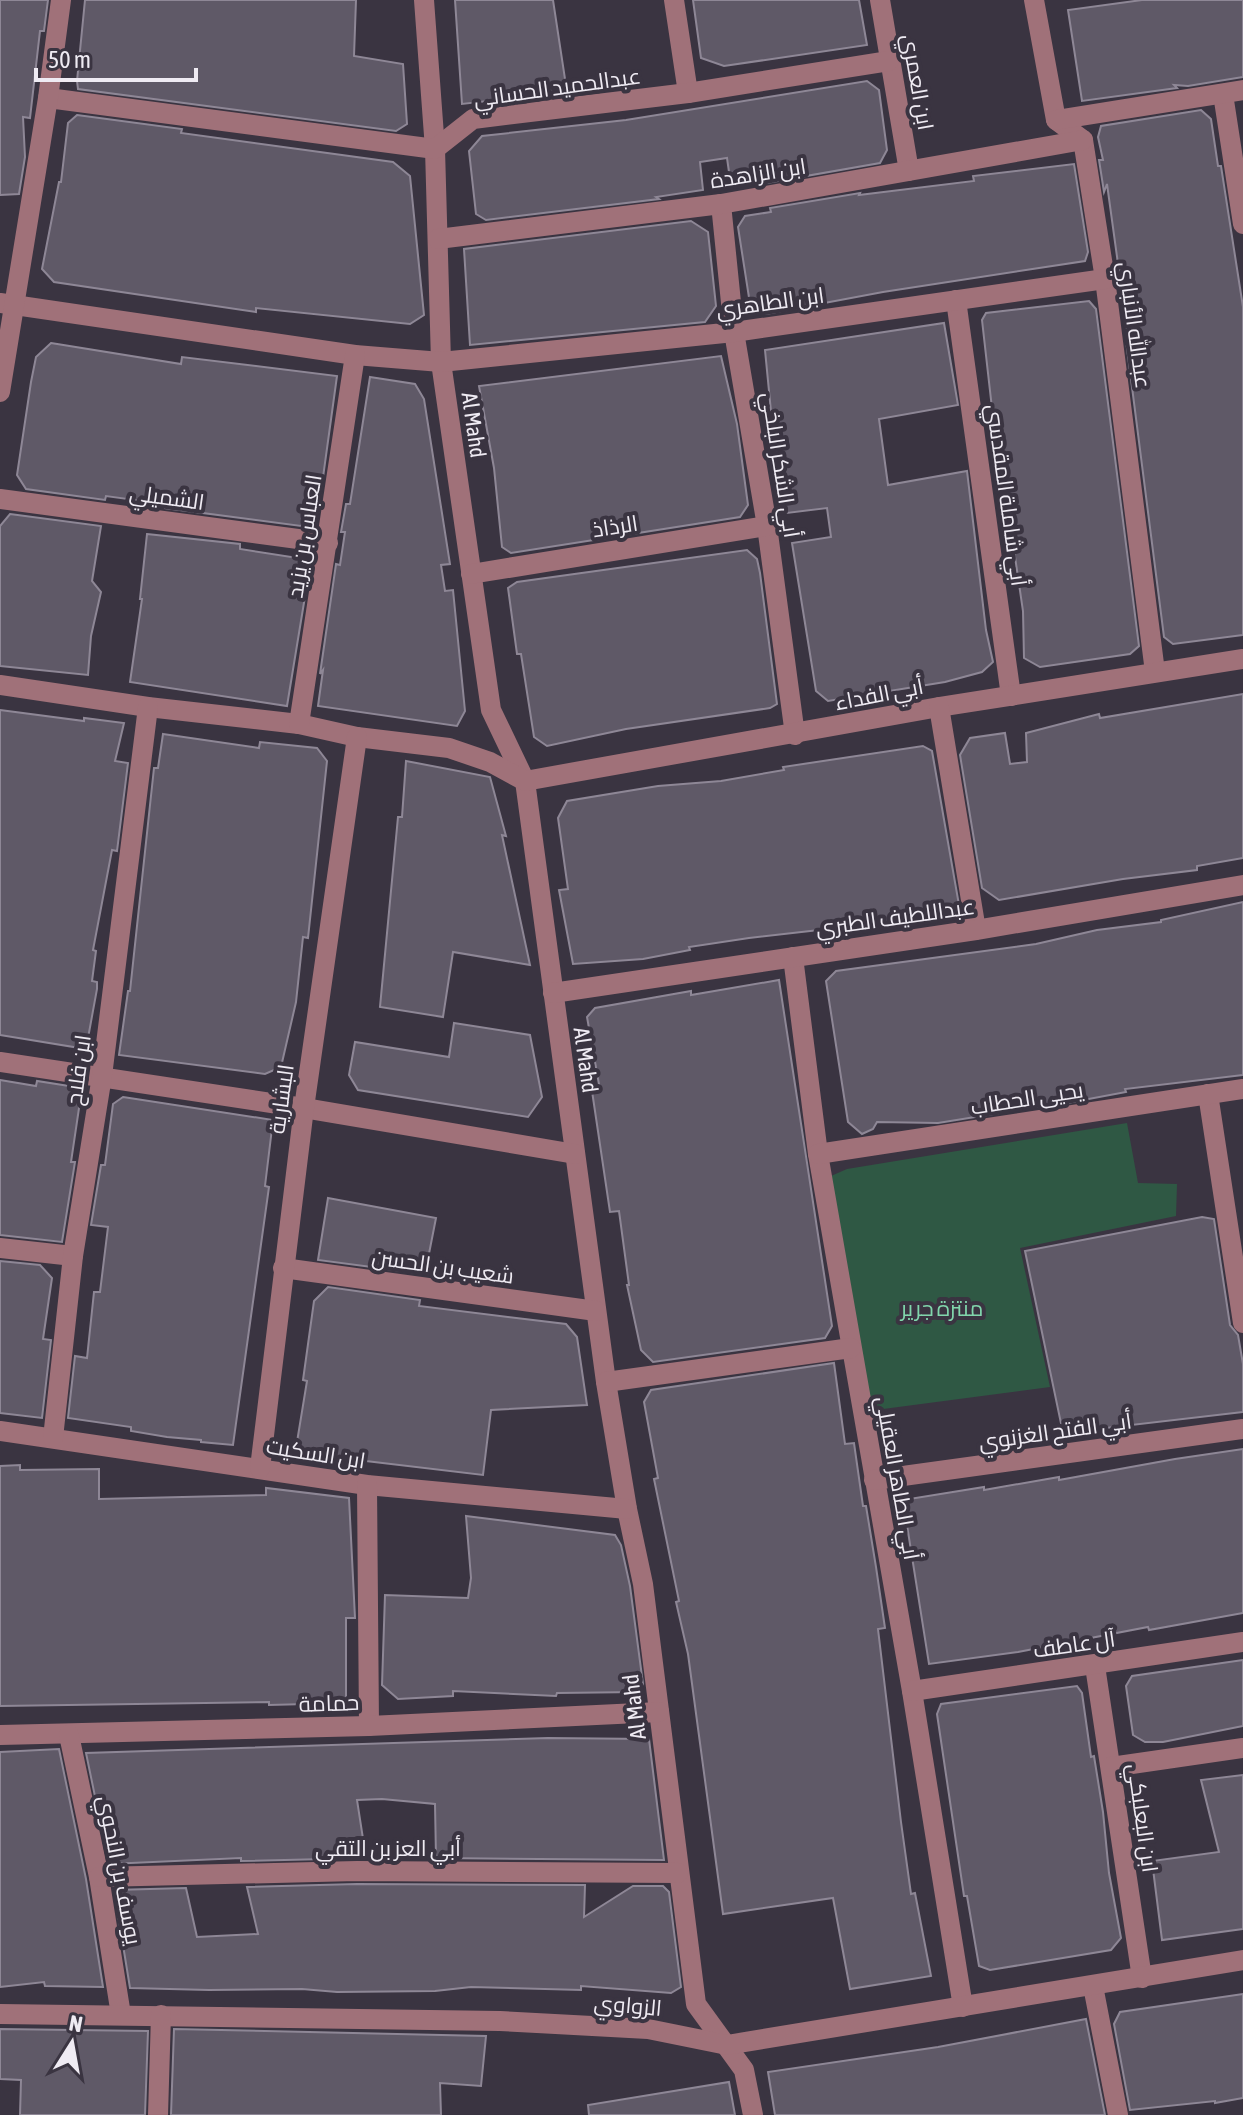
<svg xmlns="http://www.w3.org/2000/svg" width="1243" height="2115" font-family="'Asap Condensed',Cairo,sans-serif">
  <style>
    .green { fill: #2f5844 }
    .building { fill: #5f5967; stroke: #8e8796; stroke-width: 2 }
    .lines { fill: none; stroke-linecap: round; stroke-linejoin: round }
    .minor { stroke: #a07179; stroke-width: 20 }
    .labels { text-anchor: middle; stroke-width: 8; stroke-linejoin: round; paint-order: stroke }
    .street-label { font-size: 22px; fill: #efebf3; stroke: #3a3441 }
    .park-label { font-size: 22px; fill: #81d6ac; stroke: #3a3441 }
  </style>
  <rect width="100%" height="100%" fill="#3a3441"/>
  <path class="green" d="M1127 1123 1138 1183 1177 1184 1176 1216 1020 1248 1050 1387 868 1411 831 1176 847 1169Z"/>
  <g class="building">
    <path d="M0 0H48L44 31H40L30 118 23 117 25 157 19 194 0 195Z"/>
    <path d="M85 0H356L354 56 403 64 407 124 396 131 78 89 77 81Z"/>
    <path d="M455 0H553L567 92 462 104Z"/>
    <path d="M693 0H859L867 45 724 66 701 58Z"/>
    <path d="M1142 0H1243V77L1188 86 1174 85 1177 88 1082 101 1068 10Z"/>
    <path d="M867 81 879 90 887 150 880 163 766 183 765 180 731 186 727 158 700 162 703 190 656 197 659 199 486 220 476 214 469 151 482 136 626 120Z"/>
    <path d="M1201 110 1211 119 1218 166H1221L1243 307V635L1173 644 1164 637 1127 348 1130 351 1107 184 1104 192 1099 160H1103L1098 137 1101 126Z"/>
    <path d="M77 115 182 129 181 133 393 162 410 176 424 315 410 324 256 308V312L54 282 42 269 59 182H61L68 123Z"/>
    <path d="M1074 164 1088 252 1085 261 883 292 766 314 750 304 738 227 745 216 771 212 770 208 860 193 859 195 974 181 973 176Z"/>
    <path d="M691 221 708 232 716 306 705 322 470 345 464 249Z"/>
    <path d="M1089 301 1096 309 1139 646 1130 654 1040 667 1024 658 1023 611 997 435H995L982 320 986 313Z"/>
    <path d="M944 323 958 405 879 419 888 485 967 471 986 630 993 662 982 672 945 682 828 701 816 691 792 543 831 537 827 508 787 513 773 432 765 350Z"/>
    <path d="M51 343 181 364 182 357 337 376 316 528 165 508V504L106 496 105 500 26 489 17 475 31 382 36 357Z"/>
    <path d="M721 356 737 424 748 505 740 517 511 553 502 547 494 468 479 386Z"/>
    <path d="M370 377 415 384 424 399 450 564 441 565 445 591 453 590 465 711 457 726 318 706 323 670 320 674 336 564 340 565 345 532H341L346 504H350Z"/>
    <path d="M10 514 101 526 92 581 101 592 91 636 88 675 0 666V526Z"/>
    <path d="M147 534 240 544V549L311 560 287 706 130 682 142 599H140Z"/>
    <path d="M747 550 757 559 760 573 777 704 770 708 626 729 547 746 534 737 521 654H517L508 588 517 582Z"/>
    <path d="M1243 694V858L1197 866V870L1123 879 999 900 982 888 960 755 970 738 1005 733 1010 764 1027 762 1026 733 1099 714 1100 718Z"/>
    <path d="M0 710 84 721V718L124 723 115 761 128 763 117 851 112 850 93 950 96 951 92 981 97 982V989L86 1049 0 1035Z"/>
    <path d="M163 734 259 748 260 742 317 748 327 761 308 938 303 937 296 1002 281 1067 265 1074 119 1055 128 991H130L154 768H158Z"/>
    <path d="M923 746 932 751 959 905 942 916 749 938 689 947 690 950 643 959 573 964 559 890 568 889 558 818 567 801 658 786 721 781 784 770 783 767Z"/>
    <path d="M406 761 490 777 506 836 502 835 530 965 453 952 443 1017 380 1007 398 817H402Z"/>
    <path d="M1243 902V1075L1125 1089 1126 1092 1062 1104 999 1111 1000 1113 938 1123 877 1122 873 1129 862 1134 848 1122 826 981 836 971 1036 944 1097 930 1161 922V920Z"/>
    <path d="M779 980 832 1326 825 1338 653 1362 641 1350 627 1285H629L619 1211 610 1212 592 1091 600 1090 587 1017 595 1008 691 991V995Z"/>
    <path d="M454 1023 530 1035 542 1097 528 1117 358 1090 349 1075 355 1042 449 1057Z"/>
    <path d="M0 1080 36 1086 37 1081 82 1088 71 1162H75L62 1242 0 1235Z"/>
    <path d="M123 1097 273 1120 265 1186 269 1187 233 1445 201 1442V1440L167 1437 131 1431V1427L68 1418 75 1356 87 1358 94 1292H100L108 1227 91 1225 101 1165H105L113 1104Z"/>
    <path d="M328 1198 436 1218 425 1274 318 1260Z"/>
    <path d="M1202 1217 1214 1219 1230 1325 1238 1335 1243 1364V1412L1063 1433 1025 1251Z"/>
    <path d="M0 1261 40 1265 52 1278 43 1339 51 1340 42 1418 0 1413Z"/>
    <path d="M328 1287 420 1300 419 1306 566 1324 577 1337 587 1405 491 1410 483 1475 307 1454 297 1442 307 1381 303 1380 314 1301Z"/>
    <path d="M834 1363 845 1444 854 1443 863 1506H866L876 1567 885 1628 878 1629 901 1822 911 1894 915 1893 931 1976 850 1989 833 1898 723 1914 688 1654 676 1602 679 1601 654 1479 658 1478 644 1402 651 1390Z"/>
    <path d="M1243 1449V1613L1149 1630 1148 1627 1018 1652 929 1664 903 1500 984 1487V1490L1059 1477V1480L1175 1459Z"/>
    <path d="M20 1465V1470L99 1469V1499L266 1495V1488L349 1498 355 1618H346V1703L269 1705V1702L0 1706V1466Z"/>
    <path d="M466 1516 615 1535 621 1545 630 1586 643 1684 638 1692 557 1693 556 1696 453 1691V1696L398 1699 382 1685 385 1595 468 1598 471 1578Z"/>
    <path d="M1243 1660V1726L1163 1742H1145L1133 1735 1126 1686 1132 1676Z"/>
    <path d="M1077 1686 1082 1693 1091 1757 1094 1756 1103 1812 1109 1873 1121 1938 1111 1950 990 1970 979 1966 967 1896H964L937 1714 941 1704Z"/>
    <path d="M548 1738 649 1739 664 1860 436 1858 435 1804 382 1799 357 1800 366 1858 241 1861V1858L109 1864 86 1753Z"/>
    <path d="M59 1749 86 1879 103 1987 45 1986 44 1982 0 1987V1752Z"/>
    <path d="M1243 1775V1929L1162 1940 1152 1861 1219 1852 1201 1780Z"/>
    <path d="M357 1884 585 1885 584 1917 633 1886H663L669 1892 681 1987 671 1993 581 1986V1990L471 1987 435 1991 337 1992 302 1989 209 1990 130 1988 114 1890 186 1888 197 1937 258 1934 247 1887Z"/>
    <path d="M1243 1994V2098L1215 2103V2101L1130 2110 1114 2024 1120 2012Z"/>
    <path d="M1086 2019 1105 2115H775L768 2072 938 2047Z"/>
    <path d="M0 2029 148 2031 145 2115H20L21 2080 0 2079Z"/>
    <path d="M174 2029 486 2036 481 2086 440 2083 441 2115H171Z"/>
    <path d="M729 2082 735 2115H589L588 2105Z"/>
  </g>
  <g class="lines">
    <g class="minor">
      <path d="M424 0 435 149 441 362 491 710 525 781 606 1382 627 1509 643 1584 696 2004 744 2070 753 2115"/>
      <path d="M674 0 688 93"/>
      <path d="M880 0 909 171"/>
      <path d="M1034 0 1056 120 1083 140 1105 279 1155 672"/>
      <path d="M1223 94 1243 224"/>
      <path d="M48 98 435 149 473 119 688 93 889 61"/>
      <path d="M1056 120 1243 90"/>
      <path d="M721 204 734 332 767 526 795 735"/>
      <path d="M438 239 721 204 1083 140"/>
      <path d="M956 300 1011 696"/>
      <path d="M0 303 355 355 441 362 734 332 1105 279"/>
      <path d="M0 392 48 98 61 0"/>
      <path d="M0 499 328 543"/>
      <path d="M471 574 767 526"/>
      <path d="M0 685 148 707 299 724 357 737 449 748 490 762 525 781 939 707 1243 659"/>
      <path d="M939 707 976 930"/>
      <path d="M299 724 355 355"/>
      <path d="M793 957 818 1154 912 1691 963 2007"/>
      <path d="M553 993 976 930 1243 885"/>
      <path d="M0 1062 304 1108 575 1154"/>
      <path d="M1208 1094 1243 1323"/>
      <path d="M818 1154 1243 1089"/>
      <path d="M0 1248 73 1256"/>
      <path d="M283 1268 596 1311"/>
      <path d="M606 1382 851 1348"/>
      <path d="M0 1431 367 1485 627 1509"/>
      <path d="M53 1438 73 1256 102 1076 148 707"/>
      <path d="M260 1468 304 1108 357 737"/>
      <path d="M874 1480 1243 1429"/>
      <path d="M367 1485 369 1726"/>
      <path d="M1095 1666 1142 1978"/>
      <path d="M912 1691 1243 1642"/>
      <path d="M0 1735 369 1726 659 1712"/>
      <path d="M69 1735 99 1877 121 2015"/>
      <path d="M1111 1767 1243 1748"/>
      <path d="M99 1877 357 1871 678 1873"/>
      <path d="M1093 1986 1118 2115"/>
      <path d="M0 2014 500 2021 648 2029 727 2045 1243 1960"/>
      <path d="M158 2115 161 2015"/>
    </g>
  </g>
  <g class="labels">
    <g class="street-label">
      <text transform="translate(918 82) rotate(80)" y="8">ابن العمري</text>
      <text transform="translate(557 87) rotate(-8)" y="8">عبدالحميد الحساني</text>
      <text transform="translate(758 173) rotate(-9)" y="8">ابن الزاهدة</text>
      <text transform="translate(770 302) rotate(-8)" y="8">ابن الطاهري</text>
      <text transform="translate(1135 325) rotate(82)" y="8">عبدالله الأنباري</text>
      <text transform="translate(474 425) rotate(82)" y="8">Al Mahd</text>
      <text transform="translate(781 465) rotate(81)" y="8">أبي الشكر البلخي</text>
      <text transform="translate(1007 495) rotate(82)" y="8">أبي شاملة المقدسي</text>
      <text transform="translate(167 497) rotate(8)" y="8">الشميلي</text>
      <text transform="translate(615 526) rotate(-9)" y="8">الرذاذ</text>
      <text transform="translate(304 536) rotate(-81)" y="8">العباس بن يزيد</text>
      <text transform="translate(879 694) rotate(-11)" y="8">أبي الفداء</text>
      <text transform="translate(895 917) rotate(-8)" y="8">عبداللطيف الطبري</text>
      <text transform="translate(586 1060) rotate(82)" y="8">Al Mahd</text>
      <text transform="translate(78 1070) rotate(-82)" y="8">ابن فلاح</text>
      <text transform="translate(1027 1098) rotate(-9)" y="8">يحيى الحطاب</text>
      <text transform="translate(281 1099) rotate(-82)" y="8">البشارية</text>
      <text transform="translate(443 1266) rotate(8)" y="8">شعيب بن الحسن</text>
      <text transform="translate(1055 1431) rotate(-8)" y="8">أبي الفتح الغزنوي</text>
      <text transform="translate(316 1453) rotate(9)" y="8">ابن السكيت</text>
      <text transform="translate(898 1478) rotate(80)" y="8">أبي الطاهر العقيلي</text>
      <text transform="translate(1074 1644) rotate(-8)" y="8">آل عاطف</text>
      <text transform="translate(329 1703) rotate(-2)" y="8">حمامة</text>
      <text transform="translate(634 1707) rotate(-97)" y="8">Al Mahd</text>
      <text transform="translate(1143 1818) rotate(82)" y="8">ابن البعلبكي</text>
      <text x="388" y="1856">أبي العز بن التقي</text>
      <text transform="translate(120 1870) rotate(79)" y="8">يوسف بن النحوي</text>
      <text transform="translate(628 2005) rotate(5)" y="8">الزواوي</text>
    </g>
    <g class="park-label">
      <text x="942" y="1316">منتزة جرير</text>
    </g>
  </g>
  <g transform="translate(72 2043) rotate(11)" stroke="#3a3441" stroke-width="6" paint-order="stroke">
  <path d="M0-6L14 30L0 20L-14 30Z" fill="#efebf3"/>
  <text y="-12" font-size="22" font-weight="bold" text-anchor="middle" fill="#efebf3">N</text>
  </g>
  <path d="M36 68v12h160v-12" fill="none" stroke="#efebf3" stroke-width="4"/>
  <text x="48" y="68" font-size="24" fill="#efebf3" stroke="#3a3441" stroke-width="6" paint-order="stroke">50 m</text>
</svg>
